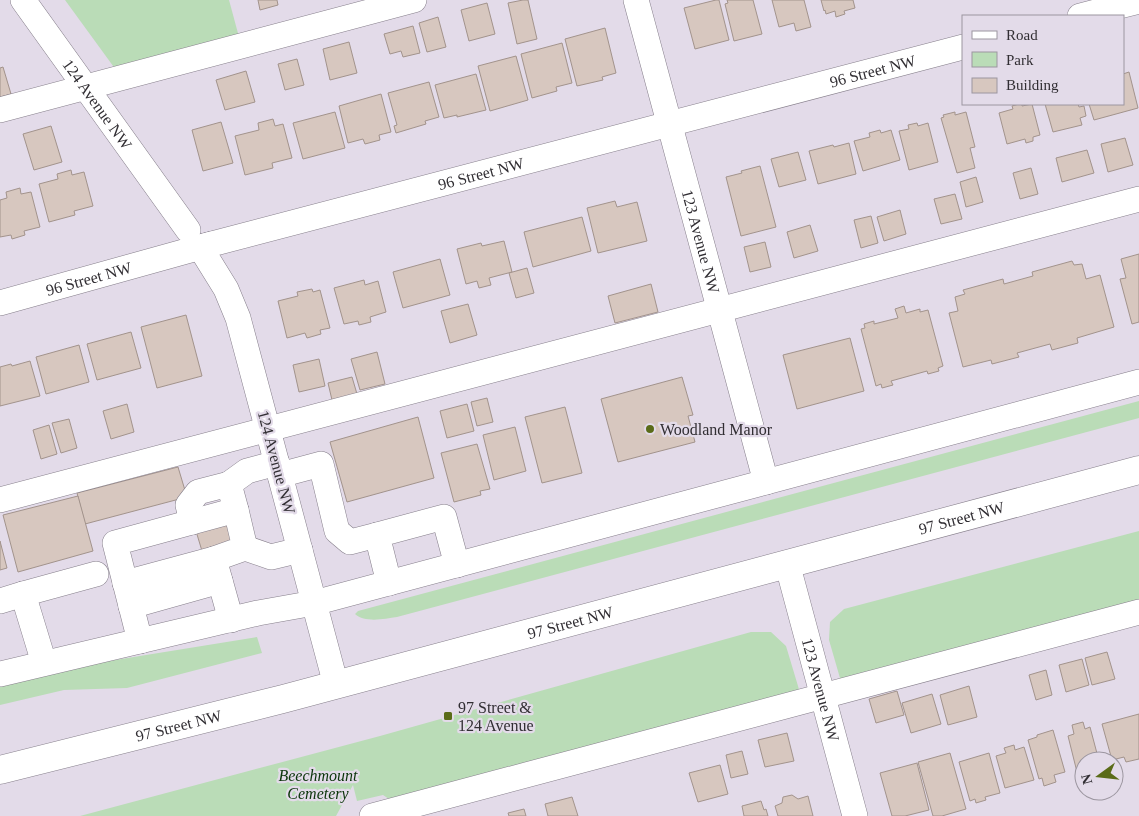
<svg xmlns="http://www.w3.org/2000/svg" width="1139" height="816" font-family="'Times New Roman',serif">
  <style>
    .green { fill: #badcb7 }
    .building { fill: #d7c7bf; stroke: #a2938c }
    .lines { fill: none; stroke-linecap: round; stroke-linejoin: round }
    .minor-casing { stroke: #867f8b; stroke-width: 26 }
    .major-casing { stroke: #867f8b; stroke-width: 29 }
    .minor { stroke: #fff; stroke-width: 25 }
    .major { stroke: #fff; stroke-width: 28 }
    .poi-dot { fill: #5a6b18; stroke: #e3dbe9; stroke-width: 2 }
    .labels { text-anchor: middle; stroke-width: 4.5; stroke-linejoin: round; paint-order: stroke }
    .street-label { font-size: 16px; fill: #312e33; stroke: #e3dbe9 }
    .poi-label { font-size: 16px; fill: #312e33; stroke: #e3dbe9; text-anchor: start }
    .park-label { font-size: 16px; font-style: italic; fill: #0b350a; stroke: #e3dbe9 }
  </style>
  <rect width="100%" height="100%" fill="#e3dbe9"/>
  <g class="green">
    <path d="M65 0H229L239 37 116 70Z"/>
    <path d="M1139 401V418L397 617C384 619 365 623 355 614L358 611Z"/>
    <path d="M1139 531V604L842 685 829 640 830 622 844 609Z"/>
    <path d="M751 632H771L786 646 801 696 392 801 383 795 357 801 353 785 336 816H80L380 736Z"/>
    <path d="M257 637 262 653 127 688 64 690 0 705V686L78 666Z"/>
  </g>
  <g class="building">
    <path d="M258 0H277L278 5 260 10Z"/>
    <path d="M523 0H528L537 39 517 44 508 3Z"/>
    <path d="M716 0H719L729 40 695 49 684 8Z"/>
    <path d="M727 0H753L762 34 734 41 725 4 728 3Z"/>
    <path d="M772 0H804L811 27 796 31 794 23 779 27Z"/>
    <path d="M821 0H853L855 8 844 11 845 14 836 17 835 11 826 14 825 10 824 11Z"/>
    <path d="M487 3 495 34 469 41 461 10Z"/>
    <path d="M438 17 446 47 427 52 419 23Z"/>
    <path d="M413 26 420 53 403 57 401 51 390 54 384 34Z"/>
    <path d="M605 28 616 73 602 77 603 80 577 86 565 39Z"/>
    <path d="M349 42 357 73 330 80 323 49Z"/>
    <path d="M562 43 572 83 556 87 557 91 532 98 521 54Z"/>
    <path d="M516 56 528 100 490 111 478 66Z"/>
    <path d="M297 59 304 85 285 90 278 64Z"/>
    <path d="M3 67 11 94 0 97V68Z"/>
    <path d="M246 71 255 102 225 110 216 80Z"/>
    <path d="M1129 72 1138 108 1094 120 1089 104H1123V74Z"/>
    <path d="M476 74 486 110 457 117V115L444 118 435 85Z"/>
    <path d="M429 82 439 117 425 121 426 124 396 133 394 126 397 125 388 93Z"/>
    <path d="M381 94 391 132 379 135 380 140 365 144 363 139 348 143 339 106Z"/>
    <path d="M1019 104H1022V106L1032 104 1040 135 1033 137V141L1026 143 1025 139 1007 144 999 113 1013 109 1012 106Z"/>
    <path d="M1045 104H1078L1079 107 1084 106 1086 116 1080 118 1082 125 1053 132Z"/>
    <path d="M335 112 345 148 303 159 293 123Z"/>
    <path d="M955 112V115L966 112 975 147 970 148 975 168 957 173 941 118 944 117 943 115Z"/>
    <path d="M273 119 275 126 283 124 292 158 272 163 273 168 245 175 235 136 259 130 258 123Z"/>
    <path d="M221 122 233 163 203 171 192 130Z"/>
    <path d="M917 123 918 126 928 123 938 162 909 170 899 131 909 129 908 125Z"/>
    <path d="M51 126 62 162 34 170 23 134Z"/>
    <path d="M880 130 881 133 891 130 900 160 863 171 854 141 870 137 869 133Z"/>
    <path d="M1125 138 1133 165 1108 172 1101 144Z"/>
    <path d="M849 143 856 174 818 184 809 151 833 145 834 147Z"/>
    <path d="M1087 150 1094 173 1062 182 1056 158Z"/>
    <path d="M798 152 806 180 779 187 771 159Z"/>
    <path d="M760 166 776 227 741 236 726 177 742 173 741 171Z"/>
    <path d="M1031 168 1038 194 1020 199 1013 173Z"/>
    <path d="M71 170 72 175 84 172 93 206 74 211 75 215 49 222 39 184 58 179 57 174Z"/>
    <path d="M976 177 983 202 966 207 960 182Z"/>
    <path d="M20 188 21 194 31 192 40 227 24 231 25 235 12 239 11 235 0 237V200L7 198 6 192Z"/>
    <path d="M955 194 962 219 941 224 934 199Z"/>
    <path d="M615 201 617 207 637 202 647 241 598 253 587 208Z"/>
    <path d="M900 210 906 234 884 241 877 217Z"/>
    <path d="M871 216 878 243 861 248 854 220Z"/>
    <path d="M582 217 591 251 533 267 524 232Z"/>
    <path d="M810 225 818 251 794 258 787 232Z"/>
    <path d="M504 241 512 272 489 278 491 285 479 288 477 281 466 284 457 249 481 243 482 246Z"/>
    <path d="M765 242 771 267 750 272 744 247Z"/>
    <path d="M1139 254V322L1132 324 1120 279 1126 278 1121 259Z"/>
    <path d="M440 259 450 295 403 308 393 272Z"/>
    <path d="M1072 261 1074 265 1082 264 1086 279 1100 275 1114 327 1077 338 1078 343 1052 350 1050 344 1017 353 1019 357 992 364 991 360 963 367 949 313 958 311 955 297 965 294 963 290 1003 279 1004 284 1033 276 1032 272Z"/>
    <path d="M527 268 534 293 516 298 509 273Z"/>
    <path d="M364 280 365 285 378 281 386 312 370 317 371 322 359 325 358 321 344 324 334 288Z"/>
    <path d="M651 284 658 312 615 323 608 296Z"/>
    <path d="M312 289 313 292 320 290 330 328 320 330 321 334 307 338 305 333 287 338 278 301 298 296 297 292Z"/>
    <path d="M468 304 477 335 450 343 441 311Z"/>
    <path d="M904 306 906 313 920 309V312L928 310 943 366 938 368 939 371 928 374 927 371 891 381 893 385 882 388 881 384 876 386 861 329 865 328 864 324 874 321V324L898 318 895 309Z"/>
    <path d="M186 315 202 376 157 388 141 327Z"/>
    <path d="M131 332 141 368 97 380 87 344Z"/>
    <path d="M850 338 864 391 797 409 783 355Z"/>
    <path d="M79 345 89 382 46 394 36 357Z"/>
    <path d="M377 352 385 384 360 390 351 359Z"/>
    <path d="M319 359 325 386 299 392 293 365Z"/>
    <path d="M30 361 40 396 0 406V367L11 364 12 366Z"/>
    <path d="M352 377 357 394 332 400 328 383Z"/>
    <path d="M682 377 693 415 688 416 695 442 618 462 601 399Z"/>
    <path d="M487 398 493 422 477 426 471 402Z"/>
    <path d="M127 404 134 432 111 439 103 411Z"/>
    <path d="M467 404 474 431 447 438 440 411Z"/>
    <path d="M565 407 582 473 542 483 525 417Z"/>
    <path d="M418 417 434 478 347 502 330 442Z"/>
    <path d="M69 419 77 448 61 453 52 423Z"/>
    <path d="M49 425 57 454 41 459 33 430Z"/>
    <path d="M515 427 526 471 494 480 483 435Z"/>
    <path d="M477 444 490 489 480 491 481 495 454 502 441 453Z"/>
    <path d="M178 467 187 497 85 524 77 493Z"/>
    <path d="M78 496 93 551 18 572 3 515Z"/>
    <path d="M227 523 233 543 202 551 196 531Z"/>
    <path d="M0 541 7 568 0 570Z"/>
    <path d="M1107 652 1115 679 1092 685 1085 658Z"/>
    <path d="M1082 659 1089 685 1066 692 1059 665Z"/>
    <path d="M1046 670 1052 695 1036 700 1029 675Z"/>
    <path d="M969 686 977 717 948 725 940 695Z"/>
    <path d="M897 691 904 715 876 723 869 699Z"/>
    <path d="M932 694 941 724 911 733 902 703Z"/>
    <path d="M1139 714V759L1126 762 1124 757 1112 760 1102 724Z"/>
    <path d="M1083 722 1085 729 1090 727 1099 761H1084V772L1083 770 1077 772 1068 736 1074 734 1072 725Z"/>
    <path d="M1053 730 1065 772 1054 775 1056 782 1044 786 1042 778 1039 779 1028 740 1037 737V735Z"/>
    <path d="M787 733 794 761 765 767 758 740Z"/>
    <path d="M1014 745 1015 750 1024 747 1034 780 1005 788 996 756 1006 753 1004 748Z"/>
    <path d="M742 751 748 774 731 778 726 755Z"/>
    <path d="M950 753 966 809 942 816H933L918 762Z"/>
    <path d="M989 753 1000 793 985 797 986 800 976 803 975 799 970 801 959 762Z"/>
    <path d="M917 763 929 810 905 816H892L880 773Z"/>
    <path d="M720 765 728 794 698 802 689 773Z"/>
    <path d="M792 795 798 799 808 796 813 816H778L775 806 782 803 783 797Z"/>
    <path d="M572 797 578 816H548L545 804Z"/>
    <path d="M761 801 764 810 766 809 768 816H744L742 806Z"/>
    <path d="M524 809 526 816H509L508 813Z"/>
  </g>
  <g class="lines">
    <defs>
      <g id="minor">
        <path id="s1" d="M23 0 188 230"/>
        <path id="s2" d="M636 0 766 482"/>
        <path d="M1080 16 1139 1"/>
        <path d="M0 110 414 0"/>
        <path id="s3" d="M0 303 212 244"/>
        <path d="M280 475 321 464 337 531 350 542 377 535"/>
        <path d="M229 484 247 471 277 463"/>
        <path d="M0 500 1139 199"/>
        <path d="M192 522 188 505 198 492 229 484 236 510"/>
        <path d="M245 548 271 557 300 550"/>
        <path id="s4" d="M787 563 855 816"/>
        <path d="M125 583 214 559"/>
        <path d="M389 583 377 535 444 517 457 565"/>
        <path d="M23 594 96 574"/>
        <path d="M0 601 23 594 44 663"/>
        <path d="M131 606 220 581"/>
        <path d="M140 641 115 543 236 510 245 548 214 559 231 620"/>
        <path d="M0 674 258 613 314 603 1139 382"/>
        <path id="s5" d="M336 685 238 318 226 289 200 247 963 47"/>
        <path d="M372 816 1139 612"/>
      </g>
      <g id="major">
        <path id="s6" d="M0 770 283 699 1139 470"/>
      </g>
    </defs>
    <use href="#minor" class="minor-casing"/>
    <use href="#major" class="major-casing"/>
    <use href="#minor" class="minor"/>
    <use href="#major" class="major"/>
  </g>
  <g class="poi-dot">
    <circle cx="650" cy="429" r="5"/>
    <rect x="443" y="711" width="10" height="10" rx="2.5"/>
  </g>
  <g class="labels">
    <g class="street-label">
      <text dy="6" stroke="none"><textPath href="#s5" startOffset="1156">96 Street NW</textPath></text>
      <text dy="6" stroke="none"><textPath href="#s1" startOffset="128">124 Avenue NW</textPath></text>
      <text dy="6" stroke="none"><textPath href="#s5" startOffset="751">96 Street NW</textPath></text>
      <text dy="6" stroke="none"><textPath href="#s2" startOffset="250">123 Avenue NW</textPath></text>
      <text dy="6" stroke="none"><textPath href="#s3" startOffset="92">96 Street NW</textPath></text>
      <text transform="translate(277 462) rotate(75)" y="6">124 Avenue NW</text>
      <text dy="6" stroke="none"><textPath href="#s6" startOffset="994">97 Street NW</textPath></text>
      <text dy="6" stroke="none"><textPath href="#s6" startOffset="589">97 Street NW</textPath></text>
      <text dy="6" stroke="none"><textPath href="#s4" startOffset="131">123 Avenue NW</textPath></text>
      <text dy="6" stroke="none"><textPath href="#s6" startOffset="184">97 Street NW</textPath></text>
    </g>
    <g class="poi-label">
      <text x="660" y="435">Woodland Manor</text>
      <text x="458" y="713">97 Street &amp;<tspan x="458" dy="18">124 Avenue</tspan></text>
    </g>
    <g class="park-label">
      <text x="318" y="781">Beechmount<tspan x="318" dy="18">Cemetery</tspan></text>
    </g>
  </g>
  <rect x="962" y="15" width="162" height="90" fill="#e3dbe9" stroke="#9c96a0"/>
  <rect x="972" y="31" width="25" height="8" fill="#ffffff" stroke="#9c96a0"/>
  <text x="1006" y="40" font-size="15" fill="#312e33">Road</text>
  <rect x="972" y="52" width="25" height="15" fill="#badcb7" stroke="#9c96a0"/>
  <text x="1006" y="65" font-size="15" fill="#312e33">Park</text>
  <rect x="972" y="78" width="25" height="15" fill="#d7c7bf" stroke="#9c96a0"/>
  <text x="1006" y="90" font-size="15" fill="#312e33">Building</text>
  <g transform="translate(1099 776) rotate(255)"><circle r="24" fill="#e3dbe9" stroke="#9c96a0"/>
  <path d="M0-4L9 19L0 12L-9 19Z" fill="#5a6b18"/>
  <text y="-8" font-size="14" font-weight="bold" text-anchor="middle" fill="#312e33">N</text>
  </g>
</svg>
